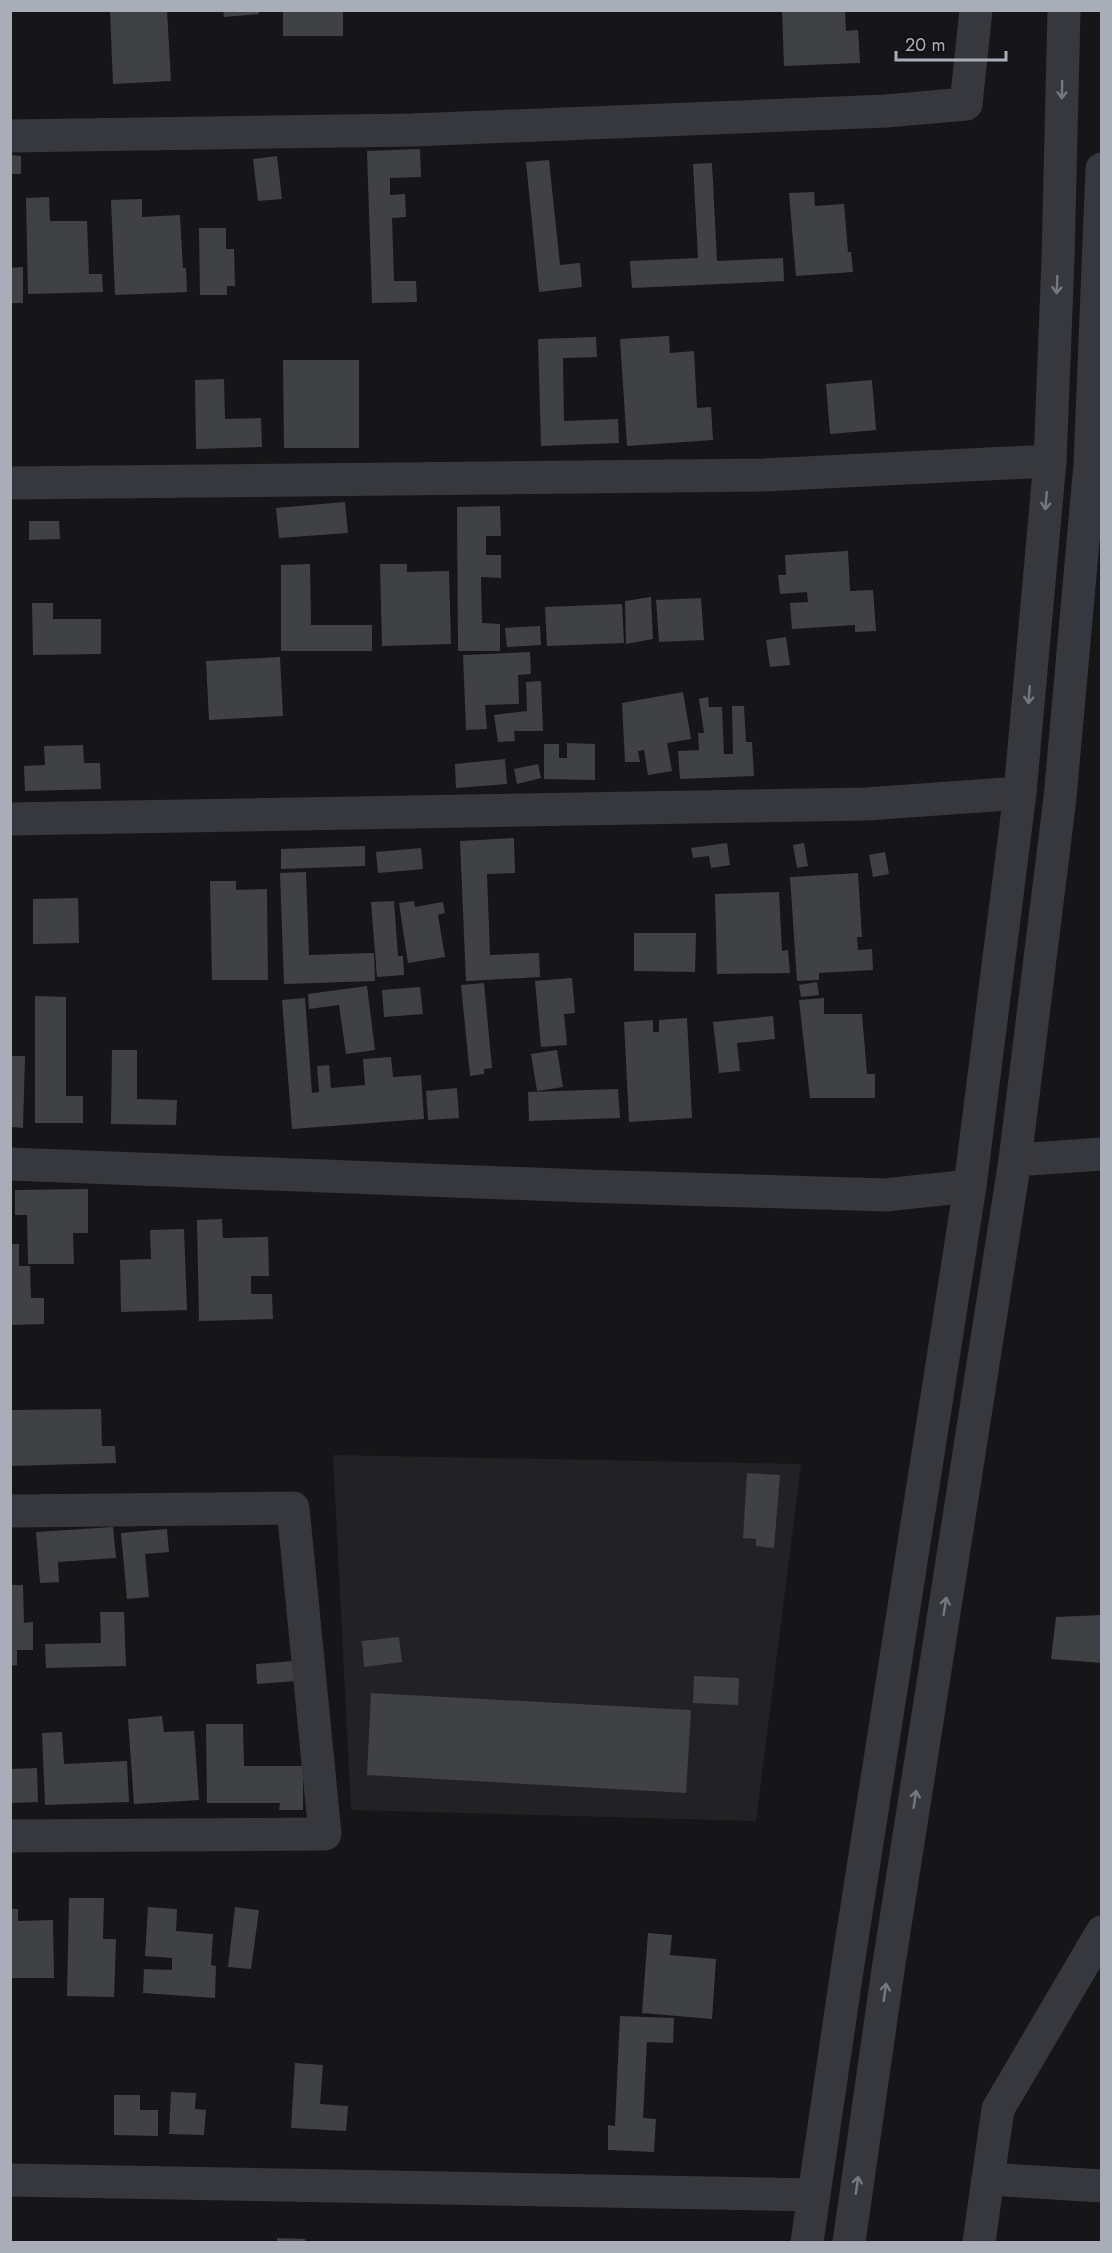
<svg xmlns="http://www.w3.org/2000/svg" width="1112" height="2253" font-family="Jost,sans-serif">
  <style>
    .built { fill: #222225 }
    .building { fill: #404145 }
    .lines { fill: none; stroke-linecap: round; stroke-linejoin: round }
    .minor { stroke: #37383d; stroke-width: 33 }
    .oneway { stroke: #757881 }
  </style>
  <rect width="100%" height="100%" fill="#161618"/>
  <path class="built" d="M333 1455 801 1464 756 1821 351 1810Z"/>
  <g class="building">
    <path d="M110 10H167L171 81 113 84Z"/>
    <path d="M223 10H259V14L224 17Z"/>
    <rect x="283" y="10" width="60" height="26"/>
    <path d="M782 10H845L846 31 858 30 860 63 784 66Z"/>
    <path d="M420 149 421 177 390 178V195L405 194 406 217 392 218 394 281H416L417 302 372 303 367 151Z"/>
    <path d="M10 155 21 156V174H10Z"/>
    <path d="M277 156 282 199 258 201 253 159Z"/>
    <path d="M549 160 560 265 580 263 582 287 539 292 526 162Z"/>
    <path d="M712 163 717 261 783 258 784 281 632 288 630 261 698 258 693 164Z"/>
    <path d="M814 192 815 206 844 204 848 252H851L853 272 796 276 789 193Z"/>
    <path d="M49 197 50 221H87L89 274H102L103 292 28 294 26 198Z"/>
    <path d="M142 199V217L180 215 183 268H186L187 292 115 295 111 200Z"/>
    <path d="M199 228H226V249H234L235 286H227V295H200Z"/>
    <path d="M23 267V303H10V268Z"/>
    <path d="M669 336 670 353 694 351 697 408 711 407 713 440 627 446 620 339Z"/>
    <path d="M596 337 597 357 563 358 564 421 618 419 619 443 541 446 538 339Z"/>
    <path d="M283 360H359V448H284Z"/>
    <path d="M224 379 225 419 261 418 262 447 196 449 195 380Z"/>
    <path d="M872 380 876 430 830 434 826 384Z"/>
    <path d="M345 502 348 533 279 538 276 508Z"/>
    <path d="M500 506 501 536H486V555H501V578L481 577 482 623 500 624V651H458L457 507Z"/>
    <path d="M29 521H59L60 539 29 540Z"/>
    <path d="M848 551 850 591 873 590 876 631 855 632V625L792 629 790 603 808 602 807 592 780 594 778 575H786L785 555Z"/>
    <path d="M310 564 311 625H372V651H281V565Z"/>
    <path d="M380 564H407V572L449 571 451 644 382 646Z"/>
    <path d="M651 597 653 639 626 644 625 601Z"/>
    <path d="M701 598 704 640 659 642 656 600Z"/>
    <path d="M32 603H53V619H101V654L33 655Z"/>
    <path d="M622 604 624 643 547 646 545 607Z"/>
    <path d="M540 626 541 645 507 647 505 628Z"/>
    <path d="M786 637 790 665 770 667 766 640Z"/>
    <path d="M530 652 531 674 518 675 519 704 485 705 487 729 466 730 463 655Z"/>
    <path d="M280 657 283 716 209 720 206 661Z"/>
    <path d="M541 681 543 731H514L515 741 498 742 494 715 527 711 526 682Z"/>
    <path d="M683 692 691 739 667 743 672 771 648 775 644 750 638 751 640 762H625L622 703Z"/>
    <path d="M708 697 709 707H722L724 754H733L732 706H744L746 742H752L754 776 680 779 678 751 699 750 698 733H704L699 699Z"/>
    <path d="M567 743 595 744V780L544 779V744H559V758H567Z"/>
    <path d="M83 745 84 763H100L101 789 25 791 24 766 45 765 44 746Z"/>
    <path d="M505 759 507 784 456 788 455 764Z"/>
    <path d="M538 764 541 778 517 784 514 769Z"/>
    <path d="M514 838 515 873 487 874 490 955 539 953 540 977 466 981 460 841Z"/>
    <path d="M727 843 730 865 711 868 709 856 693 858 691 848Z"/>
    <path d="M804 843 808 866 797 868 793 845Z"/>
    <path d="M365 846V866L281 869V849Z"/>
    <path d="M421 848 423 869 378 873 376 852Z"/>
    <path d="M885 852 889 874 873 877 869 855Z"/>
    <path d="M306 872 309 955 374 953 375 981 284 984 280 873Z"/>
    <path d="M858 873 862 937H857L858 950 872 949 873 970 819 973V980L797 981 790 877Z"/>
    <path d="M210 881H236V890L267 889 268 980H212Z"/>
    <path d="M779 892 782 951 788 950 790 973 717 974 715 894Z"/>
    <path d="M78 898 79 943 33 944V899Z"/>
    <path d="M394 901 398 956H403L404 975 377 977 371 902Z"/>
    <path d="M414 901 415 907 443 902 445 913 438 915 445 957 408 963 399 903Z"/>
    <path d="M634 933H696L695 972 634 971Z"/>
    <path d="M572 978 575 1013 564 1014 567 1045 541 1047 535 981Z"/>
    <path d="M817 982 819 995 801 997 799 985Z"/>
    <path d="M484 983 492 1068 484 1069V1074L470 1076 461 985Z"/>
    <path d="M367 986 375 1050 346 1054 339 1005 309 1009 308 994Z"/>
    <path d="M420 987 423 1014 384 1017 382 990Z"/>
    <path d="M35 996 66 997V1096H83V1123H35Z"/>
    <path d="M305 998 312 1093 319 1092 317 1066 329 1065 331 1088 365 1085 363 1059 391 1057 393 1077 421 1075 424 1119 292 1129 282 1000Z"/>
    <path d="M824 998V1014H862L867 1074H875V1098H810L799 1000Z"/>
    <path d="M773 1016 775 1039 737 1043 740 1071 719 1073 713 1022Z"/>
    <path d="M687 1018 692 1118 629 1122 624 1022 653 1020V1032H659V1020Z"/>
    <path d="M112 1050H137V1099L177 1100 176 1125 111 1124Z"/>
    <path d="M557 1050 563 1087 537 1091 531 1054Z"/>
    <path d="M12 1056H25L23 1128 10 1127Z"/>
    <path d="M457 1088 459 1118 428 1120 426 1091Z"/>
    <path d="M618 1089 620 1118 529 1121 528 1092Z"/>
    <path d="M88 1189V1233H73L74 1264H28L27 1215H15V1190Z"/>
    <path d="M222 1219 223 1238 268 1237 269 1276H251V1294H272L273 1319 199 1321 197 1220Z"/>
    <path d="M184 1229 187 1310 121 1312 120 1260 151 1259 150 1230Z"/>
    <path d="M10 1244H19V1266H30L31 1298H44V1324L10 1325Z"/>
    <path d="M101 1409 102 1446H115L116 1463 10 1466V1410Z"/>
    <path d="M747 1473 780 1475 774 1548 756 1546V1539L743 1538Z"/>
    <path d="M113 1527 116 1558 58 1562 59 1582 40 1583 36 1532Z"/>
    <path d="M167 1529 169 1552 145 1554 149 1597 127 1599 121 1533Z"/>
    <path d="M10 1585H23L24 1623 33 1622V1650H17V1665L10 1666Z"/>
    <path d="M100 1612H124L126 1666 46 1668 45 1644 101 1643Z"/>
    <path d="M1102 1615V1663L1051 1659 1056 1617Z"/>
    <path d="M399 1637 402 1662 364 1667 362 1641Z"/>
    <path d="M295 1661 296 1681 257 1684 256 1664Z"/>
    <path d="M694 1676 739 1678 738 1705 693 1703Z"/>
    <path d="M371 1693 691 1710 686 1793 367 1775Z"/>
    <path d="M162 1716 164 1732 194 1731 199 1800 134 1804 128 1719Z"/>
    <path d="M206 1724H243L244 1766H303V1810H279L280 1803H207Z"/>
    <path d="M62 1732 64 1764 127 1761 129 1802 45 1805 42 1733Z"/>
    <path d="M37 1768 38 1802 10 1803V1769Z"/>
    <path d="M69 1898H104L103 1939H116L114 1997 67 1996Z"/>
    <path d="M148 1907 177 1909 176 1931 213 1934 211 1965 216 1966 215 1998 143 1993 144 1969 172 1970V1958L145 1956Z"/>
    <path d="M235 1907 259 1910 251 1969 228 1967Z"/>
    <path d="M10 1909H18V1921L53 1920 54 1978H10Z"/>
    <path d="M648 1933 672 1935 670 1955 716 1959 712 2019 642 2013Z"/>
    <path d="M620 2016 674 2018 673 2043 647 2042 643 2118 656 2119 654 2152 608 2150V2125L615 2126Z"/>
    <path d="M295 2063 323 2065 320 2104 348 2106 346 2131 291 2128Z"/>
    <path d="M171 2092 196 2093 195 2109 206 2110 204 2135 169 2134Z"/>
    <path d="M114 2095H140V2110H158V2136L114 2135Z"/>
    <path d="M277 2238 305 2239V2242H277Z"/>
  </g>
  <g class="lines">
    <g class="minor">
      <path d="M10 136 412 130 886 111 966 104 976 10"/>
      <path d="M10 483 764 475 1050 461"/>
      <path d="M10 819 867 804 1020 793"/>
      <path d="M1015 1160 1102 1154"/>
      <path d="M10 1164 584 1186 885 1195 970 1186"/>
      <path d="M10 1511 293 1508 325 1834 10 1836"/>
      <path d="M988 2179 1102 2186"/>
      <path d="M10 2180 814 2195"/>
      <path d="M807 2242 848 1964 970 1186 1020 793 1050 461 1058 260 1064 10"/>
      <path d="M849 2242 888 1970 1015 1160 1060 798 1090 464 1102 169"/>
      <path d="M979 2242 998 2109 1102 1932"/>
    </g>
  </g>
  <defs><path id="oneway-shaft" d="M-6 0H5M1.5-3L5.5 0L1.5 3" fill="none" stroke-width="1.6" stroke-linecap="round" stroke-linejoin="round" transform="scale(1.5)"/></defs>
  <g class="oneway">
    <use href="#oneway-shaft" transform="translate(1062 90) rotate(91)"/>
    <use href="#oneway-shaft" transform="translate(1057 285) rotate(92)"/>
    <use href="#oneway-shaft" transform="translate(1046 501) rotate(95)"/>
    <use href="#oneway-shaft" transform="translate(1029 695) rotate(95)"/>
    <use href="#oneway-shaft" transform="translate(945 1606) rotate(-81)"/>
    <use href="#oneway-shaft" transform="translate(915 1799) rotate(-81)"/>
    <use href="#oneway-shaft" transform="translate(885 1992) rotate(-82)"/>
    <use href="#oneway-shaft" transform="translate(857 2185) rotate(-82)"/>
  </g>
  <rect width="1112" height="2253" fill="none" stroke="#a8adb8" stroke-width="24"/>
  <path d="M896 51v9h110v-9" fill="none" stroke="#a8adb8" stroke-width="3"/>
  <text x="905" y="51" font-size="18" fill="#a8adb8" stroke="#111113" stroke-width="4.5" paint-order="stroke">20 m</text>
</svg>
